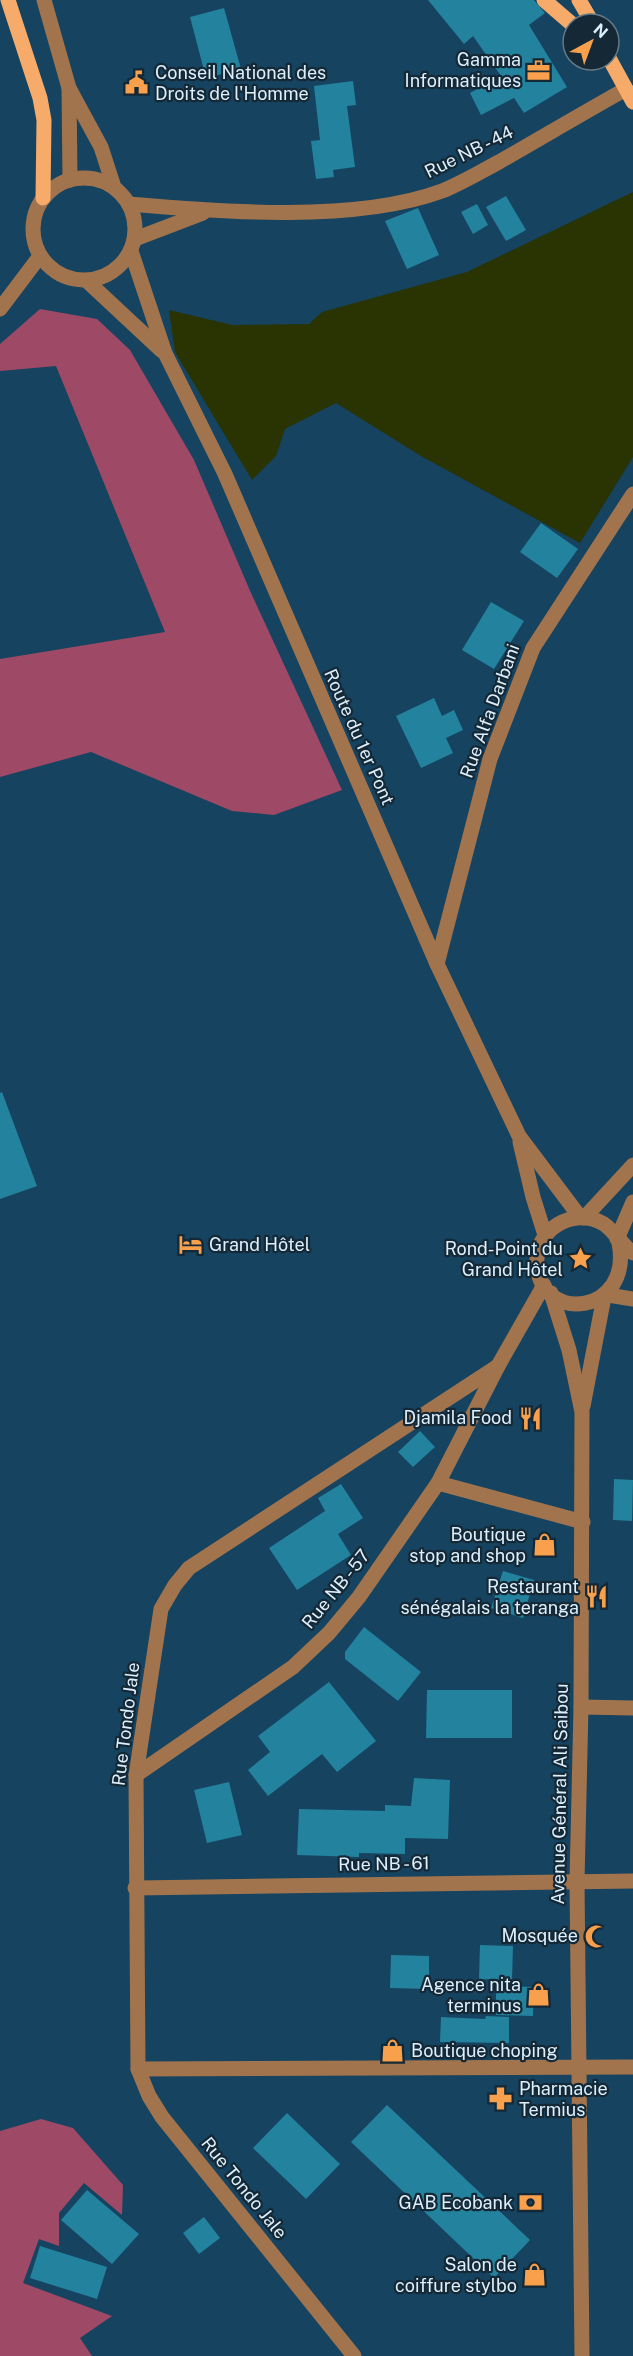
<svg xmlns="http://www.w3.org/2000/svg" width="633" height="2356" font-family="'Public Sans',sans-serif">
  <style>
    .forest { fill: #9e4966 }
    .water { fill: #2a3302 }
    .building { fill: #23829d }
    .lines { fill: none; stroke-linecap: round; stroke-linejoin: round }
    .minor { stroke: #a2744d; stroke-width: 15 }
    .major { stroke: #f6ab6a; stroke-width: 15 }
    .labels { text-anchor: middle; stroke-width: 4.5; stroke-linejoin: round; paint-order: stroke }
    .poi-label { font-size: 18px; fill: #dceffd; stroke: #152835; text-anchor: end }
    .street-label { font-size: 18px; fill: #dceffd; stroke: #152835 }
  </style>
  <rect width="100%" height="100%" fill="#164360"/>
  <g class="forest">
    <path d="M40 309 97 319 130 350 194 460 251 593 342 790 274 815 232 811 91 752 0 777V659L165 632 56 366 0 371V344Z"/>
    <path d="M41 2119 73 2128 123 2185 122 2215 84 2183 59 2213V2246L39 2239 23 2283 112 2316 80 2338 92 2356H0V2131Z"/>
  </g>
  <path class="water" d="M633 192V457L580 543 421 456 336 403 285 429 276 456 252 480 175 352 169 310 232 325 309 324 322 312 467 272Z"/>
  <g class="building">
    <path d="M428 0H534L545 13 529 25 567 87 524 113 514 98 481 115 470 93 501 76 473 36 464 44Z"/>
    <path d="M224 8 241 69 206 78 190 17Z"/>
    <path d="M353 81 356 105 347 106 355 167 333 170 334 177 316 179 311 141 320 140 314 86Z"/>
    <path d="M506 196 526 230 506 241 486 207Z"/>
    <path d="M477 204 488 225 473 234 461 212Z"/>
    <path d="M418 208 439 255 407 269 385 221Z"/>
    <path d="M541 523 578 549 557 578 520 552Z"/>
    <path d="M491 602 524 621 494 669 462 650Z"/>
    <path d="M434 698 442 716 454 710 463 730 446 738 453 753 421 768 396 716Z"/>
    <path d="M2 1092 37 1186 0 1199V1093Z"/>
    <path d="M420 1431 435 1447 413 1467 398 1452Z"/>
    <path d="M614 1479 633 1480 632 1521 613 1520Z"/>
    <path d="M341 1484 363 1518 338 1534 351 1555 297 1590 269 1548 325 1511 318 1498Z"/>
    <path d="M503 1571 534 1580 523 1618 491 1608Z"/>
    <path d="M364 1627 421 1672 398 1701 345 1659V1652Z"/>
    <path d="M329 1682 376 1741 337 1772 322 1754 268 1796 248 1770 270 1752 258 1736Z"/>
    <path d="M427 1690H512V1738H426Z"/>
    <path d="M414 1778 450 1780 448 1839 405 1838V1854L359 1853V1857L297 1855 299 1809 385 1811V1805L411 1806Z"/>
    <path d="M229 1782 242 1835 207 1843 194 1790Z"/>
    <path d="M480 1945 513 1946 512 1980 479 1979Z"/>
    <path d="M391 1955 429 1956V1989L390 1988Z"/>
    <path d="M496 1986 534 1987 533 2016 496 2015Z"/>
    <path d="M486 2016 509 2017V2043L440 2042 441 2017 485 2019Z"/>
    <path d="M387 2105 530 2240 494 2278 351 2142Z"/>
    <path d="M287 2113 340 2164 306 2199 253 2148Z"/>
    <path d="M87 2190 139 2234 112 2264 61 2220Z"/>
    <path d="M204 2217 220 2238 199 2254 183 2233Z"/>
    <path d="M40 2246 107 2267 97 2299 30 2278Z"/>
  </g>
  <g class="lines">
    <g class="minor">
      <path d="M44 0 69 88 70 180"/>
      <path d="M69 88 101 147 114 187"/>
      <circle cx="84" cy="229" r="51"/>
      <path d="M129 204C221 212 355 223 442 191 462 183 480 172 499 162 541 138 583 113 626 89"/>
      <path d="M135 239 203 213"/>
      <path d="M131 251 165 353 225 474 437 964 519 1136 580 1217"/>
      <path d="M87 281 162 351"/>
      <path d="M0 309 40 256"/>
      <path d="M437 964 490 759 533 648 633 494"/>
      <path d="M520 1142 533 1197 545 1235"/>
      <path d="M584 1218 633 1165"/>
      <path d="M617 1239 633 1202"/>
      <path d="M619 1243C633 1313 542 1326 537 1265 534 1229 574 1206 604 1224 615 1232 622 1245 633 1253"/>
      <path d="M551 1293 569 1350 582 1412 581 1707 577 1881 582 2356"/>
      <path d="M608 1295 633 1299"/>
      <path d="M583 1406 604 1297"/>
      <path d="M438 1483 583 1522"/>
      <path d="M581 1707 633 1708"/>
      <path d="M136 1775 293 1667 329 1633 359 1597 438 1483 498 1366 544 1285"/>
      <path d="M135 1888 633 1881"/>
      <path d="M138 2069 633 2067"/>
      <path d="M354 2356 162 2117 149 2096 138 2069 136 1775 161 1609 175 1585 189 1568 498 1366"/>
    </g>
    <g class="major">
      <path d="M8 0 40 98 44 120 43 198"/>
      <path d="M544 0 573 25"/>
      <path d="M579 0 593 24"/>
      <path d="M609 58 633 102"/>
    </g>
  </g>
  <defs>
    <symbol id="office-bare" viewBox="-9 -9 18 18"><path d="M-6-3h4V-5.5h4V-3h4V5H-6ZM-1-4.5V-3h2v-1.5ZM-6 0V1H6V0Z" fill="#f9a04d" stroke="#152835" stroke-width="2.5" paint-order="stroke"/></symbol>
    <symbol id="civic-bare" viewBox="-9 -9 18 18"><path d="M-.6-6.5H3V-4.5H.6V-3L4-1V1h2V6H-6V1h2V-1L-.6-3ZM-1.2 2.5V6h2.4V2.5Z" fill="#f9a04d" stroke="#152835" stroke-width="2.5" paint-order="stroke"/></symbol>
    <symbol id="hotel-bare" viewBox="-9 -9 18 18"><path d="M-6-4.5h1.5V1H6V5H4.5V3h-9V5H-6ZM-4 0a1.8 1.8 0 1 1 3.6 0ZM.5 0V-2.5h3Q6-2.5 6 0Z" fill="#f9a04d" stroke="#152835" stroke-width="2.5" paint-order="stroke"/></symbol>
    <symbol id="sight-bare" viewBox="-9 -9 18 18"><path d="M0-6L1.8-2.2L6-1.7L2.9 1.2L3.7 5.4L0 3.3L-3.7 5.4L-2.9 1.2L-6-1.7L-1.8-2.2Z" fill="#f9a04d" stroke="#152835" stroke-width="2.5" paint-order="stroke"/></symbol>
    <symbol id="restaurant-bare" viewBox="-9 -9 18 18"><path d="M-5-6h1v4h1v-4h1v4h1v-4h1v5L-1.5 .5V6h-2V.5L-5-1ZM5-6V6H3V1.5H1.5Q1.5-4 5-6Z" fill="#f9a04d" stroke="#152835" stroke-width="2.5" paint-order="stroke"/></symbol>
    <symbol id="shop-bare" viewBox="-9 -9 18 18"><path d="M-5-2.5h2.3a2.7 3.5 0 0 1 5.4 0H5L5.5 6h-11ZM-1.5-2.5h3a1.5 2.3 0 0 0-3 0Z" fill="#f9a04d" stroke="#152835" stroke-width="2.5" paint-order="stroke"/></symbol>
    <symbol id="mosque-bare" viewBox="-9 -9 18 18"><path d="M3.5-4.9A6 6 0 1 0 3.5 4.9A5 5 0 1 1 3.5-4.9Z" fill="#f9a04d" stroke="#152835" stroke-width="2.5" paint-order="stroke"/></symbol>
    <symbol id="pharmacy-bare" viewBox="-9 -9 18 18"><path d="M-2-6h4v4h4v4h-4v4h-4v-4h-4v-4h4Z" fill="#f9a04d" stroke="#152835" stroke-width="2.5" paint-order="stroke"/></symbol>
    <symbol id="bank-bare" viewBox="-9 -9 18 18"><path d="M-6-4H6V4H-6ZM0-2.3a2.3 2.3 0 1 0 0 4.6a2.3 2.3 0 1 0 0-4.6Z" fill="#f9a04d" stroke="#152835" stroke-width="2.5" paint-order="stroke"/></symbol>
  </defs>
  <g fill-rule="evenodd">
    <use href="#office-bare" x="522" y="54" width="33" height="33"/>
    <use href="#civic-bare" x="120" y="66" width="33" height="33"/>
    <use href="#hotel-bare" x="174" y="1228" width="33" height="33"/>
    <use href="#sight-bare" x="564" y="1242" width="33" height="33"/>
    <use href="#restaurant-bare" x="514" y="1402" width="33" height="33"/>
    <use href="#shop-bare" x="528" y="1528" width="33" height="33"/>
    <use href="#restaurant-bare" x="580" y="1580" width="33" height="33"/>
    <use href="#mosque-bare" x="580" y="1920" width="33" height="33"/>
    <use href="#shop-bare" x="522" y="1978" width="33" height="33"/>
    <use href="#shop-bare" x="376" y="2034" width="33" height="33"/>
    <use href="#pharmacy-bare" x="484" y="2082" width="33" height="33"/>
    <use href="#bank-bare" x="514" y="2186" width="33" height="33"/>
    <use href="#shop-bare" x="518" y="2258" width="33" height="33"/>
  </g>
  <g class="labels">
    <g class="poi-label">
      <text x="521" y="66">Gamma<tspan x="521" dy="21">Informatiques</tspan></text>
      <text x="155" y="79" text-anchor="start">Conseil National des<tspan x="155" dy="21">Droits de l'Homme</tspan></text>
      <text x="209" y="1251" text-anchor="start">Grand Hôtel</text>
      <text x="563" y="1255">Rond-Point du<tspan x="563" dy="21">Grand Hôtel</tspan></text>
      <text x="512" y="1424">Djamila Food</text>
      <text x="526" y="1541">Boutique<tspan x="526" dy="21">stop and shop</tspan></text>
      <text x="579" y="1593">Restaurant<tspan x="579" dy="21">sénégalais la teranga</tspan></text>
      <text x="578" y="1942">Mosquée</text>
      <text x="521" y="1991">Agence nita<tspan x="521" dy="21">terminus</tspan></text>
      <text x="411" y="2057" text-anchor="start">Boutique choping</text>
      <text x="519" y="2095" text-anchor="start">Pharmacie<tspan x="519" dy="21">Termius</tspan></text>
      <text x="513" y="2209">GAB Ecobank</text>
      <text x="517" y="2271">Salon de<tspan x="517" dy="21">coiffure stylbo</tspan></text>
    </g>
    <g class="street-label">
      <text transform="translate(469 152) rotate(-26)" y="6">Rue NB - 44</text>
      <text transform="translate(490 711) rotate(-70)" y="6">Rue Alfa Darbani</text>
      <text transform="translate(359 737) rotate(66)" y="6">Route du 1er Pont</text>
      <text transform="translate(336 1589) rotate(-51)" y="6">Rue NB - 57</text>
      <text transform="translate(126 1724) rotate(-83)" y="6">Rue Tondo Jale</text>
      <text transform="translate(560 1794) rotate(-89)" y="6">Avenue Général Ali Saibou</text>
      <text transform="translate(384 1864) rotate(-1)" y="6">Rue NB - 61</text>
      <text transform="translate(244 2188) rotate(51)" y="6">Rue Tondo Jale</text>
    </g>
  </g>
  <g transform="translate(591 42) rotate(41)"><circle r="28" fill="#152835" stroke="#657885" stroke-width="1.5"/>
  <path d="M0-4.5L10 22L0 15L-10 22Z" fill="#f9a04d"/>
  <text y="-9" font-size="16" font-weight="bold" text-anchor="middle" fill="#dceffd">N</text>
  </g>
</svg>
